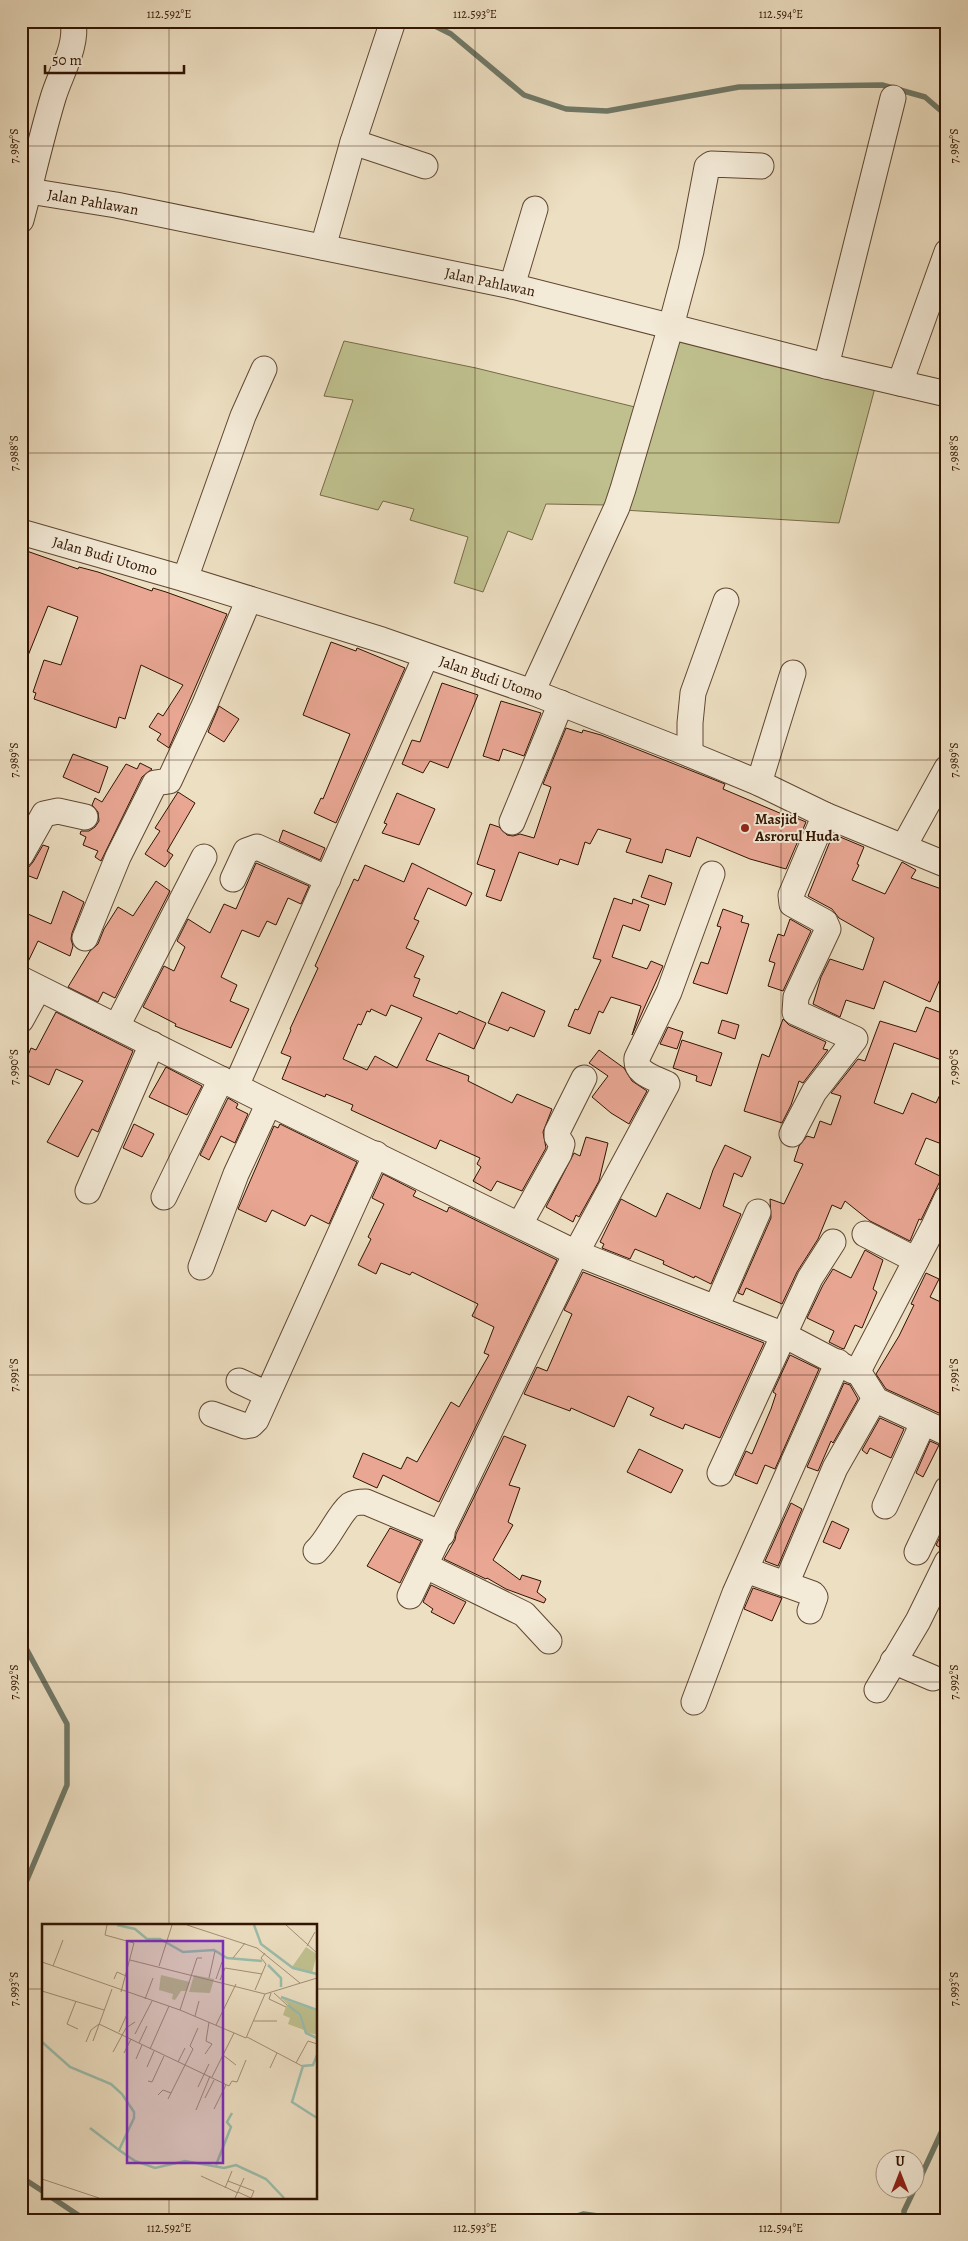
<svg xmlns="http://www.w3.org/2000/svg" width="968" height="2241" font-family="Alegreya,serif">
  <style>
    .green { fill: #bfc08e; stroke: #786a48 }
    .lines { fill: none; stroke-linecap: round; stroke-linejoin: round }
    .stream { stroke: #707968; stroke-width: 5.5 }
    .building { fill: #e8a693; stroke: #311402; fill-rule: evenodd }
    .minor-casing { stroke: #604732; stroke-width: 27 }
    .minor { stroke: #f3ead7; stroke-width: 25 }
    .ticks { fill: none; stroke: #311402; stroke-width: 1; stroke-opacity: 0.45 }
    .poi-dot { fill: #8f2418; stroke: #f3ead7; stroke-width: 2 }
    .labels { text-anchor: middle; stroke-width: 4; stroke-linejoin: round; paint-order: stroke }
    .street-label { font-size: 15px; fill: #311402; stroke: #f3ead7 }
    .poi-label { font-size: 15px; font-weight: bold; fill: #311402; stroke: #f3ead7; text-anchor: start }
    .inset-river { fill: none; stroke: #9abdac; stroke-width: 2.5 }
    .inset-road { fill: none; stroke: #a28e75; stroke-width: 1 }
    .view { fill: #7b2cbf; fill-opacity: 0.15; stroke: #7b2cbf; stroke-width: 2.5 }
    .inset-edge { fill: none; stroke: #311402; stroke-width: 2.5 }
    .neatline { fill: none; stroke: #311402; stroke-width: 2 }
    .ticks-label { font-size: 12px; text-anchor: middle; fill: #311402 }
  </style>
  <rect width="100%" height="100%" fill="#eddfc2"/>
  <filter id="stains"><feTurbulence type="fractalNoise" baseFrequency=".004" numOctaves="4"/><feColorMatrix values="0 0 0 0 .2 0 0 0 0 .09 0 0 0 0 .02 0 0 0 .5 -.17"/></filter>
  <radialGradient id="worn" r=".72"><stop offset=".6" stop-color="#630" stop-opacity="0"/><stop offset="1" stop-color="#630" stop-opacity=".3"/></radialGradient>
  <g class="green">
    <path d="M674 338 876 384 839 523 623 510Z"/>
    <path d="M344 341 476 368 639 408 607 505 546 504 532 540 508 531 483 592 454 583 468 537 410 520 414 509 383 501 378 510 320 495 353 400 324 396Z"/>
  </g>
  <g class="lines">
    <g class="stream">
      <path d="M425 21 451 34 524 95 566 109 607 111 739 87 882 85 925 97 947 116"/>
      <path d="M21 1639 67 1724V1785L21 1894"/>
      <path d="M21 2177 44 2192"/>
      <path d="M916 2187 947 2120"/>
      <path d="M51 2197 78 2215 91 2220"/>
      <path d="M564 2220 583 2214 629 2220"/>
      <path d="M904 2220V2211L915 2188"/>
    </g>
  </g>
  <g class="building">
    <path d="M21 549 78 569 79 567 98 572 152 591 153 588 166 592 227 614 169 748 157 740 161 734 149 727 158 713 163 716 183 685 141 665 125 719 119 717 116 728 34 699 36 693 33 692 44 660 61 665 78 617 48 606 23 668H21V609L26 595 21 594Z"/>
    <path d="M331 642 356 651 357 648 405 668 336 823 314 813 321 798 323 799 350 734 303 715Z"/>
    <path d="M442 683 478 695 448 768 430 761 423 773 402 764 412 740 420 742Z"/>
    <path d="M501 701 541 713 524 756 503 749 499 761 483 756Z"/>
    <path d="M219 706 239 719 224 742 208 732Z"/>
    <path d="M566 728 582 733 583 730 601 735 725 784 723 789 782 814V812L806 822 786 869 750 859 697 837 690 857 666 849 662 863 626 852 631 839 598 829 590 844 585 842 578 865 560 859 558 865 519 852 501 901 486 896 495 870 477 864 490 824 499 827 507 835 513 836 520 834 534 838 551 787 543 784Z"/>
    <path d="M73 754 108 767 99 793 63 777Z"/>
    <path d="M140 763 152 769 142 777 101 861 95 857 98 851 83 845 86 837 80 834 81 831H89L95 827 99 821 98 812 92 805 95 798 102 802 126 764 137 769Z"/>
    <path d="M178 792 195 803 167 851 173 855 165 867 145 854 160 831 155 828Z"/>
    <path d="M397 793 435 809 419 845 382 833 387 824 384 823Z"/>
    <path d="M283 830 325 848 320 860 279 841Z"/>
    <path d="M833 834 864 847 857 864 859 865 852 880 885 894 902 862 916 870 911 878 947 891V963L930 1002 884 981 874 1009 846 1000 840 1017 813 1004 821 977 830 959 863 970 874 938 839 918 832 909 808 896Z"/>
    <path d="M43 845 49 847 37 879 21 873V869L28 868 33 862Z"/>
    <path d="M256 863 309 886 301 904 288 898 276 925 267 921 259 937 242 930 221 977 237 985 230 1001 249 1009 231 1048 175 1026 176 1024 143 1007 164 966 174 971 185 947 177 941 188 919 210 933 224 904 236 909Z"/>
    <path d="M412 863 472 893 466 906 428 888 414 919 419 921 406 948 424 956 414 977 420 979 413 996 457 1014 459 1011 486 1023 474 1049 439 1033 426 1060 469 1076 468 1081 512 1103 517 1094 552 1109 543 1132 546 1148 522 1191 497 1181 491 1191 473 1181 481 1167 477 1164 480 1158 440 1140 436 1149 351 1110 353 1105 326 1094 325 1097 282 1079 291 1057 281 1053 291 1030 290 1029 318 968 315 966 354 879 358 881 365 865 404 882ZM391 1005 422 1018 397 1068 375 1056 367 1070 343 1059 358 1024 361 1025 367 1011 370 1012 371 1009 386 1016Z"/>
    <path d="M649 875 672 883 665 905 641 897Z"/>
    <path d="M156 881 170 891 115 998 103 992 98 1002 68 987 90 951 98 944 104 929 118 907 133 916Z"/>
    <path d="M63 891 84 902 72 933 71 939 73 946 70 956 38 941 26 966 21 965V911L51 924Z"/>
    <path d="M614 898 632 904 633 899 649 905 640 931 623 925 612 957 647 969 651 961 663 966 632 1035 641 1006 611 997 603 1013 599 1011 590 1034 568 1026 575 1009 578 1010 601 960 593 958Z"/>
    <path d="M723 909 743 916 741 922 749 924 727 994 693 983 701 962 708 964 721 927 717 926Z"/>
    <path d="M790 919 811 931 783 991 768 986 775 963 769 961 778 934 784 936Z"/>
    <path d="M502 992 545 1011 534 1037 510 1027 508 1031 488 1023Z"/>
    <path d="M926 1007 947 1015V1062L894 1043 874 1103 903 1114 912 1093 936 1103 947 1080V1114L940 1128 944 1130 939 1143 926 1138 915 1164 942 1177 921 1220 919 1219 910 1241 870 1221 845 1201 841 1209 832 1205 818 1239 797 1272 782 1304 746 1288 743 1295 738 1293 771 1218 770 1199 784 1204 803 1164 794 1161 799 1146 807 1136 814 1138 820 1121 831 1125 841 1096 831 1093 858 1059 865 1061 880 1021 916 1032Z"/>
    <path d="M56 1012 133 1051 98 1132 92 1129 78 1157 47 1142 83 1081 56 1069 49 1085 21 1072 31 1048 36 1050Z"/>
    <path d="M783 1019 789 1025 826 1042 823 1049 828 1050 803 1083 799 1081 791 1105 782 1123 744 1111 762 1054 769 1057Z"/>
    <path d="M722 1020 739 1025 735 1039 718 1033Z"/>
    <path d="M668 1027 683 1032 677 1049 660 1044Z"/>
    <path d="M682 1040 722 1053 711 1086 696 1081 697 1076 673 1068Z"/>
    <path d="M599 1050 624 1068 632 1081 647 1091 629 1124 611 1113 592 1097 608 1076 589 1063Z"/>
    <path d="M166 1067 202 1086 187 1115 149 1097Z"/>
    <path d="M228 1098 238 1104 236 1108 248 1114 235 1143 221 1136 209 1160 200 1155Z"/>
    <path d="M134 1124 154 1134 142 1157 123 1148Z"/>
    <path d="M280 1124 357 1162 329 1224 311 1215 305 1226 272 1210 266 1222 238 1209 274 1126 278 1128Z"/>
    <path d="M586 1137 608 1143 599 1181 579 1217 576 1215 573 1222 546 1207 574 1153 580 1156Z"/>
    <path d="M725 1145 751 1157 742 1177 734 1173 723 1206 741 1214 711 1284 695 1276 694 1278 663 1264 664 1261 635 1249 630 1259 602 1248 604 1244 600 1242 621 1199 656 1217 667 1193 700 1209 713 1170Z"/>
    <path d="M383 1174 416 1191 413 1196 447 1212 449 1207 557 1260 439 1502 383 1475 377 1488 353 1477 363 1453 401 1469 407 1457 417 1462 451 1402 459 1407 489 1355 484 1353 494 1327 472 1316 478 1304 412 1272 410 1275 381 1263 376 1274 358 1265 371 1239 368 1237 384 1204 372 1198Z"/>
    <path d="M865 1250 883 1260 873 1289 877 1292 862 1328 855 1325 844 1349 841 1348 829 1342 834 1331 807 1318 823 1285 833 1269 851 1278Z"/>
    <path d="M583 1272 764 1343 720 1438 685 1424 683 1429 650 1415 654 1408 628 1396 614 1427 571 1408 570 1411 524 1394 537 1367 547 1371 572 1314 564 1310Z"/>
    <path d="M926 1273 939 1279 930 1297 947 1305V1398L941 1414 886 1389 876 1374 899 1336 914 1305 911 1304Z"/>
    <path d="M790 1355 819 1369 775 1469 765 1465 757 1484 735 1475 746 1451 752 1454 771 1409 776 1394 773 1392Z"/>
    <path d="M844 1383 850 1385 858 1399 833 1443 831 1441 818 1471 807 1467Z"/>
    <path d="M880 1418 904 1429 891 1458 870 1448 867 1454 862 1450Z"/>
    <path d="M504 1436 526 1445 509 1485 520 1488 508 1522 513 1525 493 1560 520 1580 522 1575 541 1581 537 1592 546 1599 544 1603 506 1589 487 1578 486 1579 444 1559 455 1540 456 1534Z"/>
    <path d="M930 1441 939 1445 923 1477 916 1473Z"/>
    <path d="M639 1449 683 1470 671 1493 627 1472Z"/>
    <path d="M791 1503 802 1509 778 1566 765 1561Z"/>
    <path d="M832 1521 849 1529 840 1549 823 1542Z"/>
    <path d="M947 1523V1540L942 1549 936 1545Z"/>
    <path d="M390 1528 421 1541 400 1583 367 1566Z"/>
    <path d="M431 1585 466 1602 454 1624 431 1612 433 1609 423 1602Z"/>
    <path d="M753 1588 782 1598 772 1621 744 1609Z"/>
  </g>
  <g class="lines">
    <defs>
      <g id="minor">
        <path d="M353 142 425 166"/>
        <path d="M29 191 116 205 512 286 826 366 947 394"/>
        <path d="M21 220C32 179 41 138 53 98 60 74 78 46 73 21"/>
        <path d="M323 247 353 142 393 21"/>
        <path d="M512 286 535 209"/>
        <path d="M826 366 893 98"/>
        <path d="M900 383 947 252"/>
        <path d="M21 532 185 579 382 640 532 692 672 747 759 783 825 815 947 865"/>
        <path d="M185 579 243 416 264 369"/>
        <path d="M532 692 617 507 623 489 671 326 691 251 707 167 711 164 761 166"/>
        <path d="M690 754V723L693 693 726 601"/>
        <path d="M759 783 793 673"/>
        <path d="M512 822 561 703"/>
        <path d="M904 846 947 768"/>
        <path d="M21 855 44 814 58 811 85 817"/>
        <path d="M233 879 246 851 257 847 328 879"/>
        <path d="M85 938 118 857 155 783 169 781 204 706 249 599"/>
        <path d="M21 979 269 1103 576 1253 784 1335 853 1371H858"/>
        <path d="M21 1020 38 989"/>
        <path d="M117 1026 204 857"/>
        <path d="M236 1086 426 656"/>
        <path d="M792 1134 814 1092 855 1039 795 1012 796 997 828 929 825 922 792 904 791 895 825 815"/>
        <path d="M88 1191 152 1044"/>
        <path d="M164 1197 221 1079"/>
        <path d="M520 1224 559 1154 562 1144 557 1137V1132L584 1078"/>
        <path d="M865 1234 916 1260"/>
        <path d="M201 1267 236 1174 269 1103"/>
        <path d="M716 1308 758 1212"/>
        <path d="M858 1371 934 1226 947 1198"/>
        <path d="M858 1371 876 1400 947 1433"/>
        <path d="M239 1381 267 1394"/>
        <path d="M212 1414 245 1426 251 1425 256 1420 376 1154"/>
        <path d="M720 1473 810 1278 833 1242"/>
        <path d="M885 1506 923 1423"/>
        <path d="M316 1551C329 1539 338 1515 350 1505 355 1502 361 1502 366 1502L442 1534"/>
        <path d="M917 1552 947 1489"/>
        <path d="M426 1566 524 1614 549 1641"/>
        <path d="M746 1570 813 1594 815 1597 810 1611"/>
        <path d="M786 1584 835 1468 871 1405 876 1400"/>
        <path d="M410 1596 576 1253 667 1084C655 1078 635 1074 637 1058L669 992 712 874"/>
        <path d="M893 1661 933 1678"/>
        <path d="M877 1690 918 1621 947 1562"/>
        <path d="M694 1702 735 1593 838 1362"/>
      </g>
    </defs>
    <use href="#minor" class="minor-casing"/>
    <use href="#minor" class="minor"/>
  </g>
  <path class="ticks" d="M169 21V1925M475 21V2220M781 21V2220M21 146H947M21 453H947M21 760H947M21 1067H947M21 1375H947M21 1682H947M21 1989H44M316 1989H947M169 2197V2220"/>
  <circle class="poi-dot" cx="745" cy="828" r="5"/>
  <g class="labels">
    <g class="street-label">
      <text transform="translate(93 202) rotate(10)" y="5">Jalan Pahlawan</text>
      <text transform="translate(490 282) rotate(12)" y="5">Jalan Pahlawan</text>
      <text transform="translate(105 556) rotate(16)" y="5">Jalan Budi Utomo</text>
      <text transform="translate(491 678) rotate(19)" y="5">Jalan Budi Utomo</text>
    </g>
    <g class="poi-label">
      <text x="755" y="824">Masjid<tspan x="755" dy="17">Asrorul Huda</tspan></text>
    </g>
  </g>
  <g transform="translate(42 1924)">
    <rect width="275" height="275" fill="#eddfc2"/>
    <path d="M264 23 275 30 270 49 250 43ZM119 51 148 58 145 67H139L133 76 130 75 131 70 117 66ZM152 51 172 55 168 69 147 68ZM240 75 275 87V111L264 108 258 91ZM245 80 257 92 262 106 246 100 248 94 241 91Z" fill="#bfc08e"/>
    <path class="inset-river" d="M75 1 93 5 105 15H118L141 28 172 26 185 34 220 37M212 1 219 20 251 44 275 50M226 41 239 54V63M239 73 275 86M246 81 258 91 264 109 275 114M0 118 28 143 69 160 80 170 92 188V194L77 226 93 237 113 244 143 237 182 244 194 241 224 255 242 274M275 131 271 141 261 142 250 178 275 194M48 204 77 226M174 241 189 203 185 198 190 189"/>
    <path class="inset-road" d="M65 1 63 11 92 19 79 68M145 1 215 24 258 59M244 1 275 29M265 22 273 8M191 34 203 19M88 36 223 70M0 38 138 86 204 114 223 70 275 54M11 42 21 16M117 42 130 1M167 54 173 27M72 55 75 48 84 52M174 55 180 38M178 56 183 44 220 50M213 66 224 40 219 34 223 29M0 67 62 86M229 69 227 75 244 83M232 69 245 81M103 75 111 54M34 77 25 100 36 105M138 86 155 34H160M153 92 157 77M212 97H235M57 100 187 162 190 157 195 158 204 136M174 101 194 60M77 108 86 88M93 110 110 77M205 113 260 142M51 117 70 65M44 118 49 106 57 100M97 119 105 102M108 125 127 82M71 128 84 104 93 98M82 129 89 115M163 130 170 120 164 117 167 98M181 131 194 141M94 135 100 121M136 138 143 124M254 139 266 117 275 120M105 143 112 127M228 144 235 129M170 153 192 109M106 157 110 158 122 132M156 163 167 140M116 171 121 166 129 169M163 174 172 156M126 175 151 125 148 122 156 104M172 185 184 161M154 186 168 152M159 252 196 269M0 255 57 274M186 257 212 267 209 274 196 268M183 264 190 247M193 274 202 254"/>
    <path class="view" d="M85 17H181V239H85Z"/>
    <rect width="275" height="275" class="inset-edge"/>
  </g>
  <rect width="968" height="2241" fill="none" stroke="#eddfc2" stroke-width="55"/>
  <g transform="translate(900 2174)"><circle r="24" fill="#f3ead7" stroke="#a59482"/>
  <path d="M0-4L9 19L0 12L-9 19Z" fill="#8f2418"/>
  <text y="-8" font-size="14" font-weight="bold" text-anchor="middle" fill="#311402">U</text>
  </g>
  <path d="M45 65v8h139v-8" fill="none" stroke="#311402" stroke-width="2.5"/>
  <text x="52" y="65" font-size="15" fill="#311402" stroke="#f3ead7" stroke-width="4" paint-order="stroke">50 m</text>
  <rect x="28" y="28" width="912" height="2186" class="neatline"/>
  <g class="ticks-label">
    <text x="169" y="18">112.592°E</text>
    <text x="475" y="18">112.593°E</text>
    <text x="781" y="18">112.594°E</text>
    <text transform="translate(14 146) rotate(-90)" y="4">7.987°S</text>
    <text transform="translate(954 146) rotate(-90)" y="4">7.987°S</text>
    <text transform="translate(14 453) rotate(-90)" y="4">7.988°S</text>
    <text transform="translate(954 453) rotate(-90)" y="4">7.988°S</text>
    <text transform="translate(14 760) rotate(-90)" y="4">7.989°S</text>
    <text transform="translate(954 760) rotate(-90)" y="4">7.989°S</text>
    <text transform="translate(14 1067) rotate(-90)" y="4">7.990°S</text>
    <text transform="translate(954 1067) rotate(-90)" y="4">7.990°S</text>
    <text transform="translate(14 1375) rotate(-90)" y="4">7.991°S</text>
    <text transform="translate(954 1375) rotate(-90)" y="4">7.991°S</text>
    <text transform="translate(14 1682) rotate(-90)" y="4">7.992°S</text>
    <text transform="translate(954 1682) rotate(-90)" y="4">7.992°S</text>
    <text transform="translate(14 1989) rotate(-90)" y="4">7.993°S</text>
    <text transform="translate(954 1989) rotate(-90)" y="4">7.993°S</text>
    <text x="169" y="2232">112.592°E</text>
    <text x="475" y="2232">112.593°E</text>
    <text x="781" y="2232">112.594°E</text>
  </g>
  <rect width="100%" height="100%" filter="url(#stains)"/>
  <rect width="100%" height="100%" fill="url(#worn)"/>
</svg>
